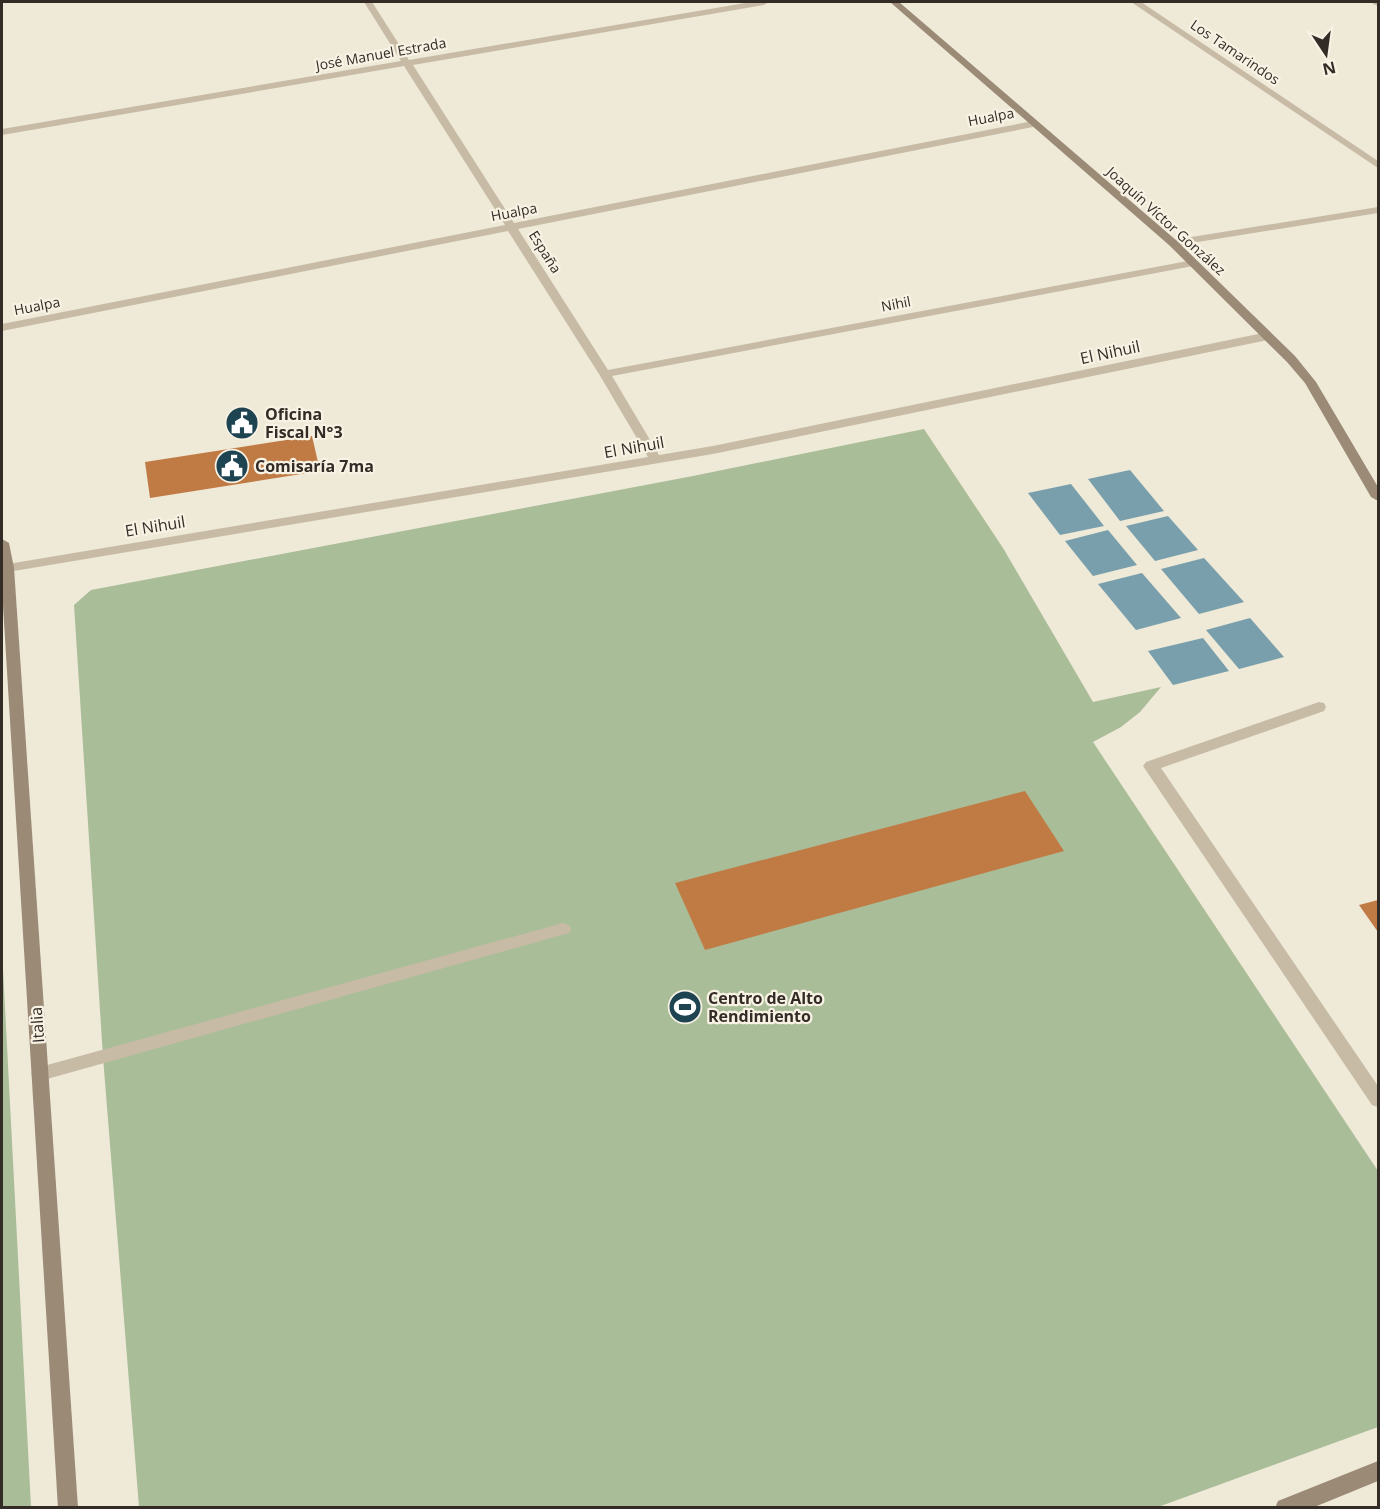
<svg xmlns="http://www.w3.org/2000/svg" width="1380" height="1509" font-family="'Open Sans',sans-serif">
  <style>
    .green { fill: #aabd99 }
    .water { fill: #789fab }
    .building { fill: #c07b45 }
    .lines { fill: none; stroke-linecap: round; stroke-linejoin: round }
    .lane { fill: #c7bba5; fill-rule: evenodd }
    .street { fill: #c7bba5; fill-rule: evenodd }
    .secondary { fill: #9a8a76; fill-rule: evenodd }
    .labels { text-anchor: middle; stroke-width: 4.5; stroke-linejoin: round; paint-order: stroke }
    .far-street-label { font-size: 14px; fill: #332c26; stroke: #f8f2e4 }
    .street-label { font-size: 16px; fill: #332c26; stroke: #f8f2e4 }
    .poi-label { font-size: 16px; font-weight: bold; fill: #332c26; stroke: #f8f2e4; text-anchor: start }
  </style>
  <rect width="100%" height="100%" fill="#efe9d8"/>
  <g class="green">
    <path d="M924 429 1003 548 1093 702 1161 687 1140 712 1121 727 1093 742 1378 1171V1427L1158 1507H139L103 1057 74 605 91 590 693 476Z"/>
    <path d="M2 950 31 1507H2Z"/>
  </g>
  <g class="water">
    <path d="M1130 470 1164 511 1120 521 1088 479Z"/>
    <path d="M1071 484 1104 526 1060 535 1028 493Z"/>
    <path d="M1168 516 1198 550 1155 561 1126 526Z"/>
    <path d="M1108 530 1137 565 1093 576 1065 541Z"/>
    <path d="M1204 558 1244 602 1199 614 1161 569Z"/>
    <path d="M1142 573 1181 618 1136 630 1098 584Z"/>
    <path d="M1250 618 1284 657 1239 669 1206 630Z"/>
    <path d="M1203 638 1229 671 1173 685 1148 651Z"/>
  </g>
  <g class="building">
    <path d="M312 436 320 471 150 498 145 462Z"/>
    <path d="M1025 791 1064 851 705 950 675 883Z"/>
    <path d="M1378 900V932L1359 905Z"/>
  </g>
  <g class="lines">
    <g class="lane">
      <path d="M1319 702 1324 703 1326 707 1324 711 1161 768 1378 1086V1107L1372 1105 1143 766 1146 762Z"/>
      <path d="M563 923 569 925 571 929 569 933 40 1081 34 1079 31 1074 34 1069 40 1067Z"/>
    </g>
    <g class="street">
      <path d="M364 2H372L409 60 751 2H769L764 5 413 65 514 223 1033 121 1038 124 1033 127 518 229 608 370 1193 260 1199 263 1193 266 612 376 659 455 713 446 1268 332 1274 336 1268 340 713 454 2 573V565L648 457 599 374 508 231 2 331V324L505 225 404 66 2 135V129L401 61Z"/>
      <path d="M1131 2H1141L1378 161V168Z"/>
      <path d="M1372 2H1378V6L1373 4Z"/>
      <path d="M1378 207V213L1173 246 1167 243 1173 240Z"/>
    </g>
    <g class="secondary">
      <path d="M890 2H899L1177 241 1295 356 1316 382 1378 487V501L1371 497 1305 383 1287 362 1169 245Z"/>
      <path d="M2 539 9 543 14 568 78 1508H58L2 589Z"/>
      <path d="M1378 1461V1481L1312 1508H1275L1278 1501Z"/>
    </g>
  </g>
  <defs>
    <symbol id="civic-disc" viewBox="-11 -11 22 22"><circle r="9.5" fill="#1e4452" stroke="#f8f2e4"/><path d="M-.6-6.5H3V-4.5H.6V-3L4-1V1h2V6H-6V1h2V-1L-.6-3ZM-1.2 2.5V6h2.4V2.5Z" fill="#fff"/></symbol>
    <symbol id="stadium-disc" viewBox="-11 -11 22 22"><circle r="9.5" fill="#1e4452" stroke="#f8f2e4"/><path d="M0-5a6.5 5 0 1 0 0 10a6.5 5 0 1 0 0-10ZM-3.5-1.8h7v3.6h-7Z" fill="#fff"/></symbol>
  </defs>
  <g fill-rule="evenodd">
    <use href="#civic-disc" x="223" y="404" width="38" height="38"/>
    <use href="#civic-disc" x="213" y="447" width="38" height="38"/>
    <use href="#stadium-disc" x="666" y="988" width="38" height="38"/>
  </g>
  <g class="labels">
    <g class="far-street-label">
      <text transform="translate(1235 52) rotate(34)" y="5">Los Tamarindos</text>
      <text transform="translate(381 54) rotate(-10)" y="5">José Manuel Estrada</text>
      <text transform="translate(991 117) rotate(-11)" y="5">Hualpa</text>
      <text transform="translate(514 212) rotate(-11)" y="5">Hualpa</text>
      <text transform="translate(1166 221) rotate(42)" y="5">Joaquín Víctor González</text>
      <text transform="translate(545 252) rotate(58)" y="5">España</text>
      <text transform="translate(896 304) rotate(-11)" y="5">Nihil</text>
      <text transform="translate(37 306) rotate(-11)" y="5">Hualpa</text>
    </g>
    <g class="street-label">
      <text transform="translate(1110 352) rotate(-12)" y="6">El Nihuil</text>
      <text transform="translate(634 447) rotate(-10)" y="6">El Nihuil</text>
      <text transform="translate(155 526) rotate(-9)" y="6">El Nihuil</text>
      <text transform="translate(37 1025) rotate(-94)" y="6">Italia</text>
    </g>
    <g class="poi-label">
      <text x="265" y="420">Oficina<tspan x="265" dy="18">Fiscal N°3</tspan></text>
      <text x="255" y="472">Comisaría 7ma</text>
      <text x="708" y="1004">Centro de Alto<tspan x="708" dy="18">Rendimiento</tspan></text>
    </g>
  </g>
  <rect width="1380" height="1509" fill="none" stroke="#332c26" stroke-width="6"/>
  <g transform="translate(1326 54) rotate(167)" stroke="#f8f2e4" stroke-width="4.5" paint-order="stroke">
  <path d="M0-4.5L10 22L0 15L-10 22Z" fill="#332c26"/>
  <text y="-9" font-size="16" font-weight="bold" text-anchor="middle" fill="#332c26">N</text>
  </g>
</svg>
